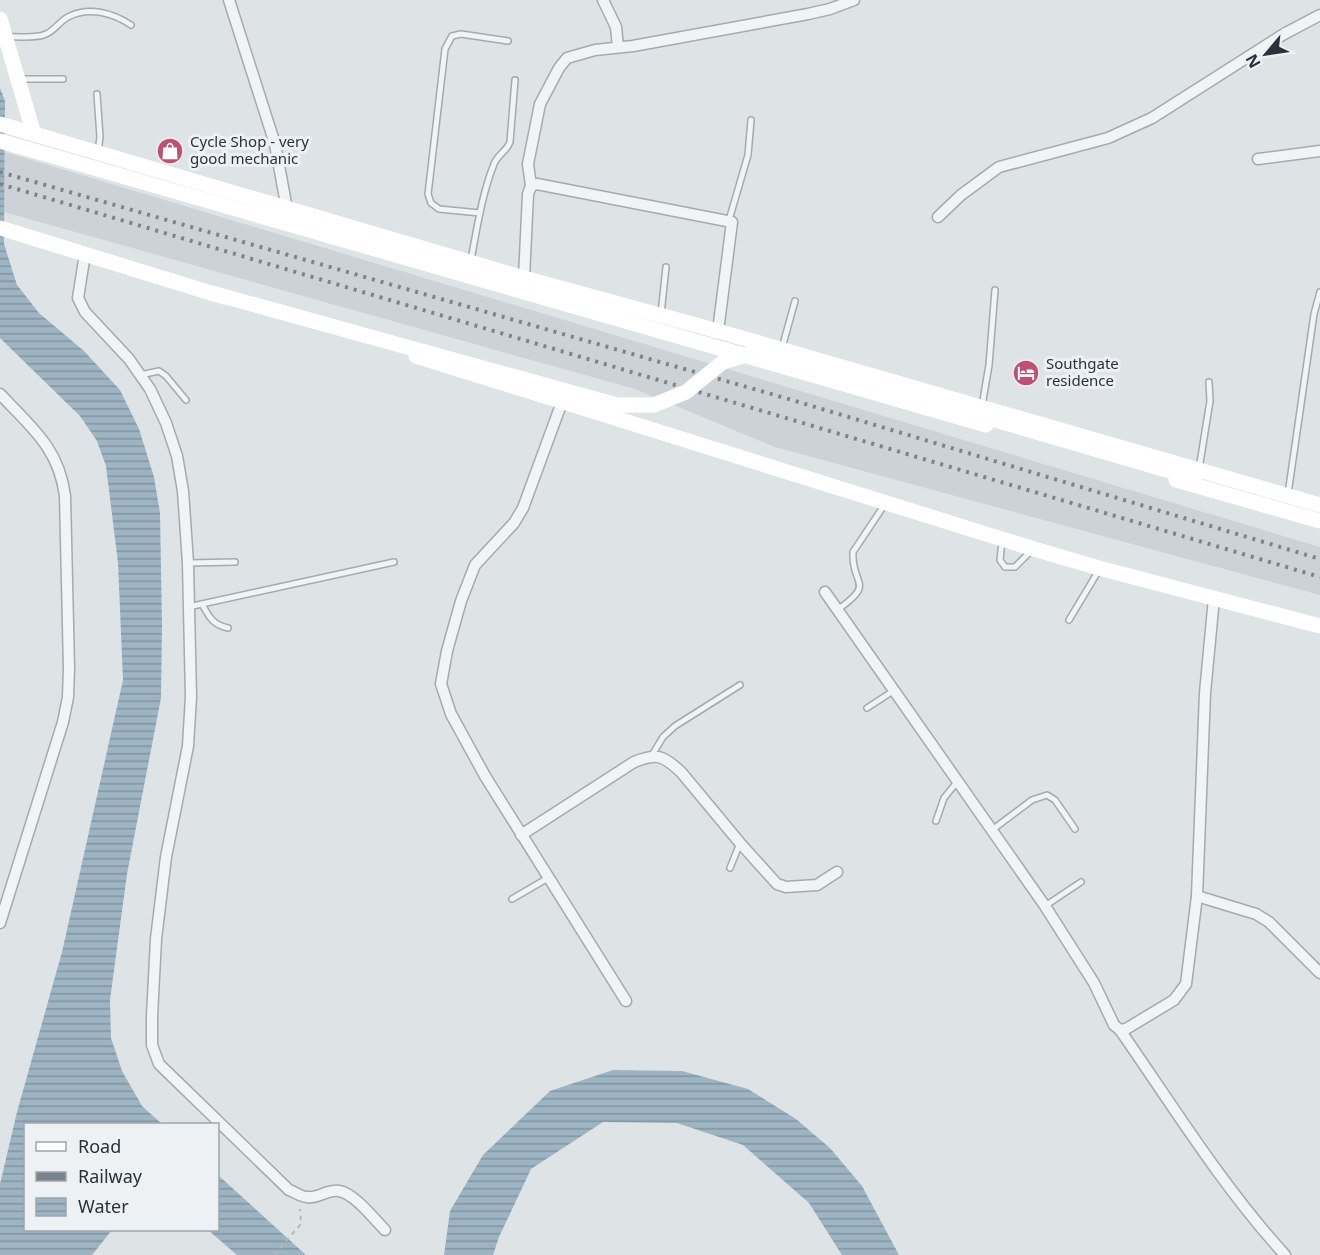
<svg xmlns="http://www.w3.org/2000/svg" width="1320" height="1255" font-family="'Noto Sans',sans-serif">
  <style>
    .built { fill: #cdd2d7 }
    .water { fill: url(#water-rules) }
    .lines { fill: none; stroke-linecap: round; stroke-linejoin: round }
    .lane-casing { stroke: #a4aaaf; stroke-width: 8 }
    .street-casing { stroke: #a4aaaf; stroke-width: 13 }
    .path { stroke: #b5b9bd; stroke-width: 2; stroke-dasharray: 4.5 4.5; stroke-linecap: butt }
    .lane { stroke: #f1f3f5; stroke-width: 5 }
    .street { stroke: #f1f3f5; stroke-width: 10 }
    .secondary { stroke: #fff; stroke-width: 15 }
    .rail { stroke: #7a848e; stroke-width: 4; stroke-dasharray: 3 6; stroke-linecap: butt }
    .secondary-bridge { stroke: #fff; stroke-width: 15 }
    .labels { text-anchor: middle; stroke-width: 6; stroke-linejoin: round; paint-order: stroke }
    .poi-label { font-size: 15px; fill: #29323b; stroke: #eef1f4; text-anchor: start }
  </style>
  <defs>
    <pattern id="water-rules" width="6" height="5" patternUnits="userSpaceOnUse" patternTransform="scale(1.5)"><rect width="6" height="5" fill="#9db5c3"/><path d="M0 2.5h6" fill="none" stroke="#8094a0"/></pattern>
  </defs>
  <rect width="100%" height="100%" fill="#dee3e6"/>
  <path class="built" d="M5 152 1320 547V595L775 447 635 389 4 212Z"/>
  <g class="water">
    <path d="M0 88 5 101 4 244 17 285 39 313 84 351 120 390 139 429 154 477 160 513 162 625 161 698 127 874 110 1000 111 1038 122 1071 142 1106 162 1124H26V1230H112L92 1255H0V1184L17 1112 62 952 123 680 118 563 106 466 97 441 80 416 0 338Z"/>
    <path d="M613 1070 682 1071 748 1089 796 1119 830 1148 862 1186 899 1255H842L809 1203 743 1145 677 1123 603 1122 531 1169 499 1237 493 1255H444L450 1211 483 1155 550 1091Z"/>
    <path d="M218 1175 306 1255H237L208 1230H218Z"/>
  </g>
  <g class="lines">
    <defs>
      <g id="lane">
        <path d="M8 37C20 36 35 39 46 34 54 31 60 21 68 17 89 6 113 13 131 25"/>
        <path d="M19 79H63"/>
        <path d="M97 94 100 137 98 152"/>
        <path d="M480 213 439 209 431 203 428 194 445 49 452 36 461 34 508 41"/>
        <path d="M729 220 748 155 751 120"/>
        <path d="M471 260C477 228 482 194 494 164 498 154 507 151 510 142L515 80"/>
        <path d="M661 314 666 267"/>
        <path d="M782 348 795 301"/>
        <path d="M140 375 159 371 166 376 186 400"/>
        <path d="M982 406 989 365 995 290"/>
        <path d="M1199 469 1210 401 1209 382"/>
        <path d="M1288 494 1314 314 1320 292"/>
        <path d="M1002 541 1000 560 1005 567H1015L1032 550"/>
        <path d="M189 563 235 562"/>
        <path d="M202 604C209 617 213 625 228 628"/>
        <path d="M188 607 394 562"/>
        <path d="M837 610C877 582 851 586 853 552L885 504"/>
        <path d="M1069 620 1099 570"/>
        <path d="M867 708 893 691"/>
        <path d="M652 755 663 737 675 726 740 685"/>
        <path d="M936 821 944 798 957 782"/>
        <path d="M992 830 1032 800 1047 795 1055 800 1075 829"/>
        <path d="M730 868 740 843"/>
        <path d="M512 899 548 878"/>
        <path d="M1045 906 1081 882"/>
      </g>
      <g id="street">
        <path d="M229 0 275 144 287 209"/>
        <path d="M603 0 616 27 618 47"/>
        <path d="M1258 159 1320 151"/>
        <path d="M531 186 537 184 732 222 718 331"/>
        <path d="M938 217 961 195 999 167 1108 138 1152 118 1284 34 1320 15"/>
        <path d="M85 254 78 298 85 312 129 359 150 389 166 423 177 456 183 491 188 563 191 697 188 746 166 857 156 939 152 1016V1045L159 1064 289 1190C295 1192 301 1197 307 1197 318 1199 327 1189 339 1191 354 1193 374 1219 385 1230"/>
        <path d="M524 278 528 194 531 186 528 164 540 104 559 68 567 58 595 50 633 46 808 14 830 9 854 0"/>
        <path d="M0 394C31 427 59 448 65 496L69 668 68 697 63 722 0 923"/>
        <path d="M562 402 523 508 514 523 475 565 461 601 447 651 441 684 451 714 485 776 626 1001"/>
        <path d="M825 592 1045 906 1094 983 1114 1025 1120 1030C1173 1106 1222 1186 1285 1255"/>
        <path d="M521 835 634 762C657 753 663 755 681 772L740 843 777 884 786 887 817 885 837 872"/>
        <path d="M1197 896 1256 914 1269 922 1320 973"/>
        <path d="M1120 1030 1126 1029 1174 1000 1186 984 1197 896 1205 693 1214 598"/>
      </g>
    </defs>
    <use href="#lane" class="lane-casing"/>
    <use href="#street" class="street-casing"/>
    <path class="path" d="M274 1255 301 1224 300 1209"/>
    <use href="#lane" class="lane"/>
    <use href="#street" class="street"/>
    <g class="secondary">
      <path d="M0 19 34 134"/>
      <path d="M0 124 524 278 718 331 1320 505"/>
      <path d="M0 141 986 425"/>
      <path d="M0 228 224 297"/>
      <path d="M416 356 1034 549 1099 568 1320 626"/>
      <path d="M1176 480 1320 521"/>
    </g>
    <g class="rail">
      <path d="M0 172 792 400 1320 559"/>
      <path d="M0 184 1320 577"/>
    </g>
    <path class="secondary-bridge" d="M212 293 617 405H654L686 392 723 362 753 353 779 357 1194 478"/>
  </g>
  <defs>
    <symbol id="shop-disc" viewBox="-11 -11 22 22"><circle r="9.5" fill="#bf5071" stroke="#eef1f4"/><path d="M-5-2.5h2.3a2.7 3.5 0 0 1 5.4 0H5L5.5 6h-11ZM-1.5-2.5h3a1.5 2.3 0 0 0-3 0Z" fill="#fff"/></symbol>
    <symbol id="hotel-disc" viewBox="-11 -11 22 22"><circle r="9.5" fill="#bf5071" stroke="#eef1f4"/><path d="M-6-4.5h1.5V1H6V5H4.5V3h-9V5H-6ZM-4 0a1.8 1.8 0 1 1 3.6 0ZM.5 0V-2.5h3Q6-2.5 6 0Z" fill="#fff"/></symbol>
  </defs>
  <g fill-rule="evenodd">
    <use href="#shop-disc" x="155" y="136" width="30" height="30"/>
    <use href="#hotel-disc" x="1011" y="358" width="30" height="30"/>
  </g>
  <g class="labels">
    <g class="poi-label">
      <text x="190" y="147">Cycle Shop - very<tspan x="190" dy="17">good mechanic</tspan></text>
      <text x="1046" y="369">Southgate<tspan x="1046" dy="17">residence</tspan></text>
    </g>
  </g>
  <rect x="24" y="1123" width="195" height="108" fill="#eef1f4" stroke="#9fa5aa" stroke-width="1.5"/>
  <rect x="36" y="1142" width="30" height="9" fill="#ffffff" stroke="#9fa5aa" stroke-width="1.5"/>
  <text x="78" y="1153" font-size="18" fill="#29323b">Road</text>
  <rect x="36" y="1172" width="30" height="9" fill="#7a848e" stroke="#9fa5aa" stroke-width="1.5"/>
  <text x="78" y="1183" font-size="18" fill="#29323b">Railway</text>
  <rect x="36" y="1198" width="30" height="18" fill="url(#water-rules)" stroke="#9fa5aa" stroke-width="1.5"/>
  <text x="78" y="1213" font-size="18" fill="#29323b">Water</text>
  <g transform="translate(1266 54) rotate(241)" stroke="#eef1f4" stroke-width="4.5" paint-order="stroke">
  <path d="M0-4.5L10 22L0 15L-10 22Z" fill="#29323b"/>
  <text y="-9" font-size="16" font-weight="bold" text-anchor="middle" fill="#29323b">N</text>
  </g>
</svg>
